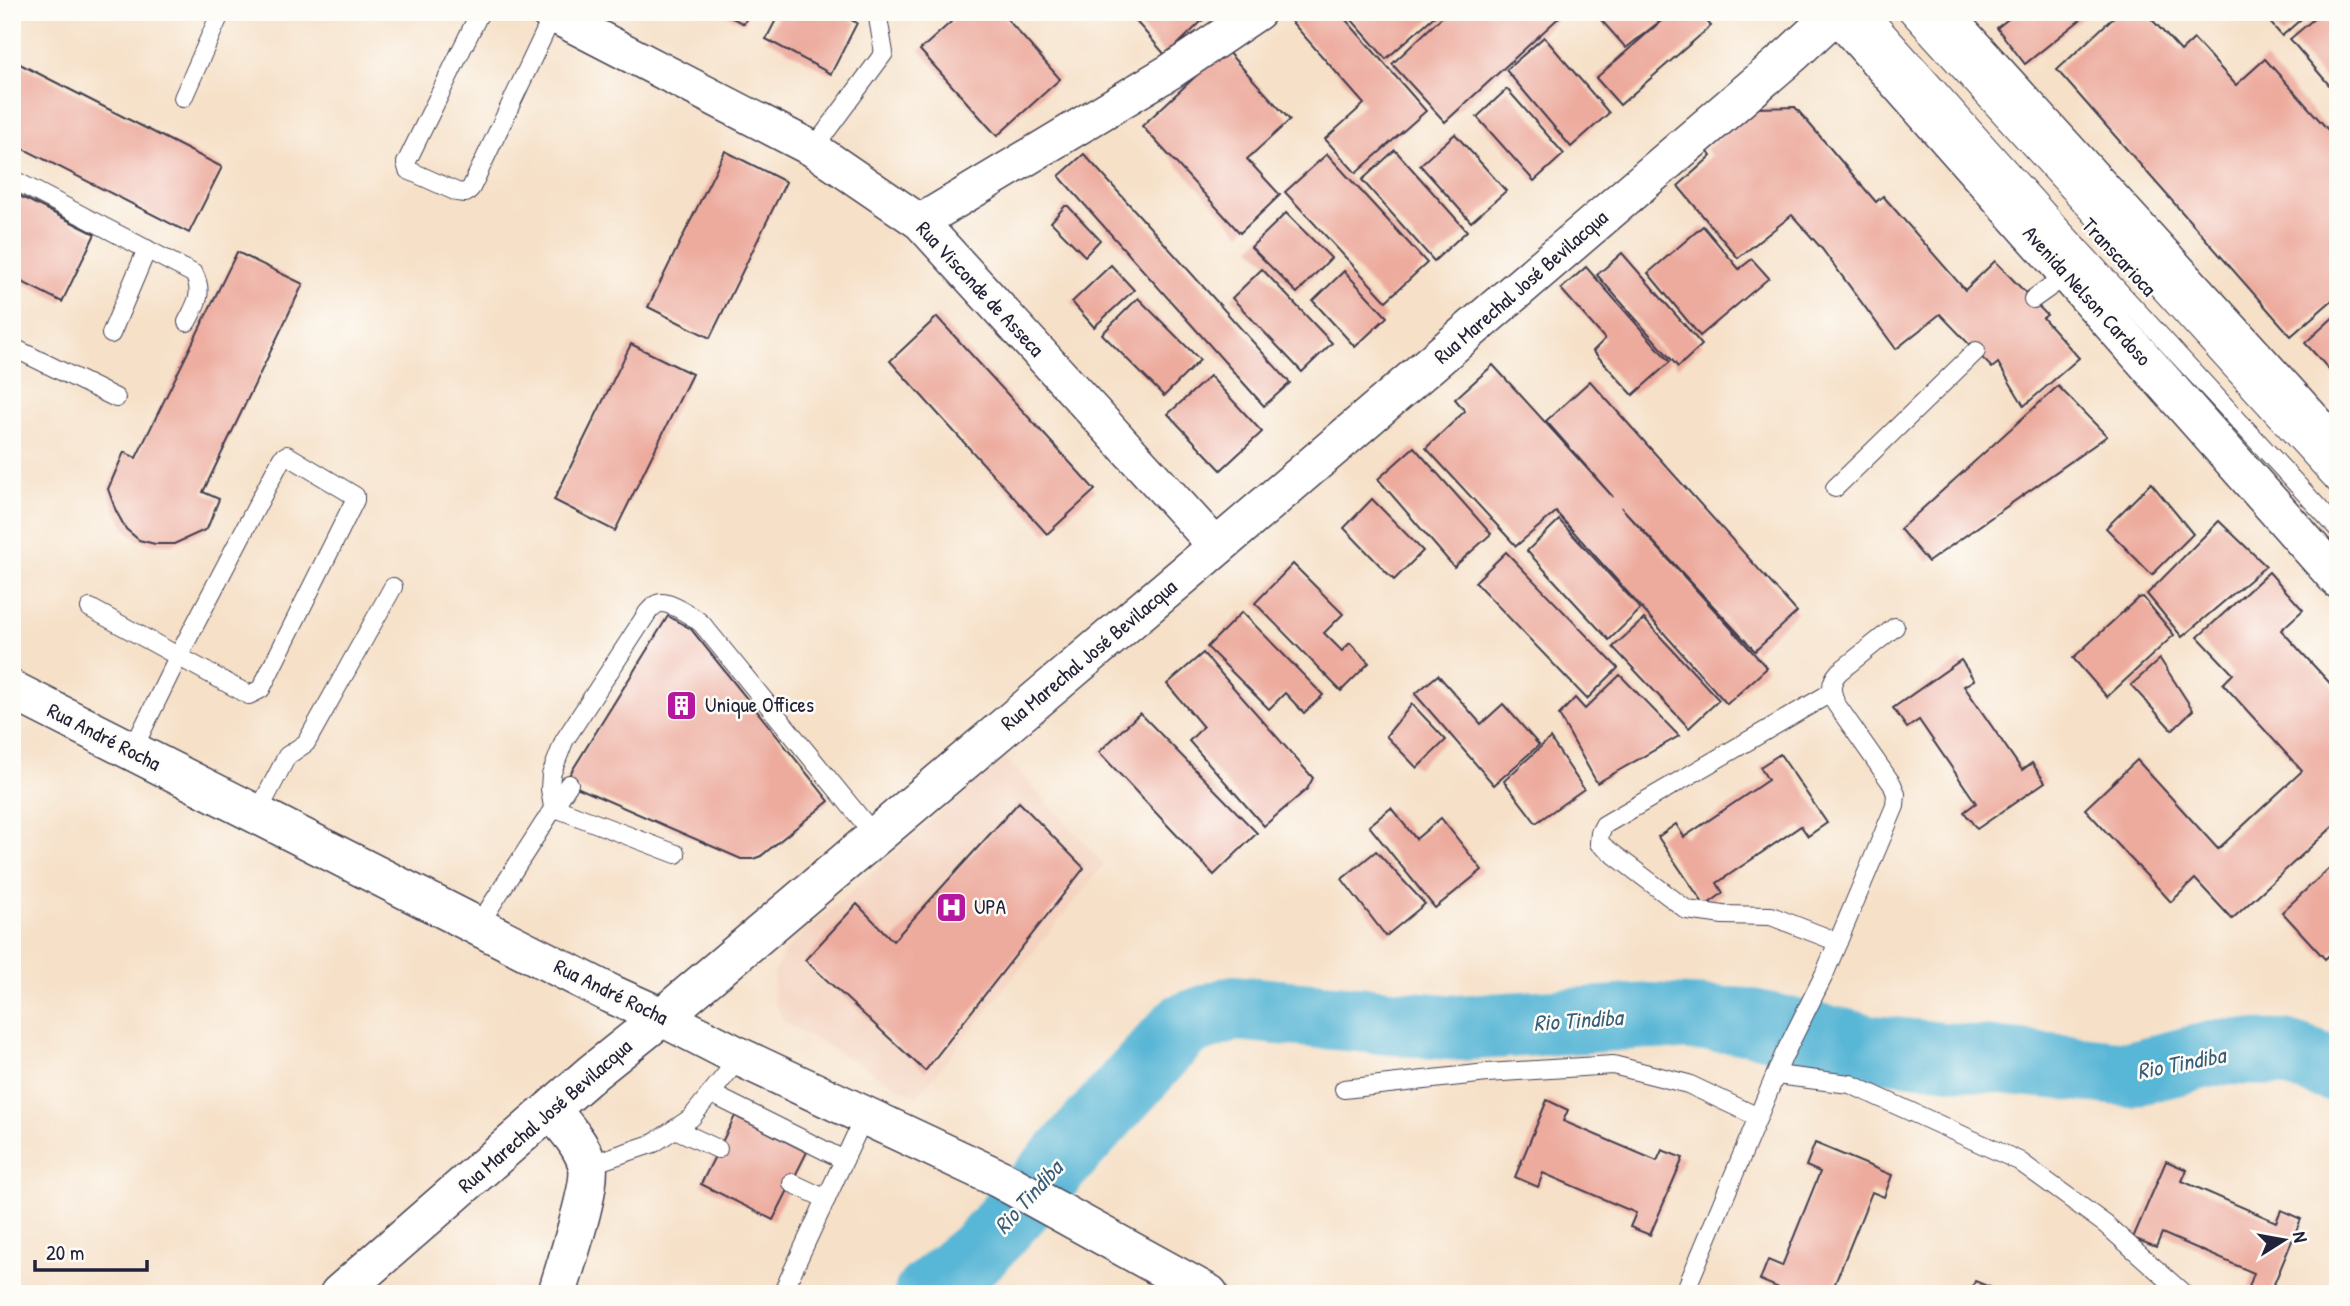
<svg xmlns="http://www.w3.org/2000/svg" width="2350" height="1306" font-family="'Patrick Hand',sans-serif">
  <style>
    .built { fill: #f4d3c0 }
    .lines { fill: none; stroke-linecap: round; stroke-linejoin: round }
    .river { stroke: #58b6d6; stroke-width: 66 }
    .building { fill: #edab9e }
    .lane-casing { stroke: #423e50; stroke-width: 20 }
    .street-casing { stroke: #423e50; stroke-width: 38 }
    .secondary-casing { stroke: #423e50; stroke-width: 41 }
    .primary-casing { stroke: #423e50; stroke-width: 41 }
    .lane { stroke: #fff; stroke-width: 18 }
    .street { stroke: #fff; stroke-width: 35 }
    .secondary { stroke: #fff; stroke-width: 38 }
    .primary { stroke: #fff; stroke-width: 38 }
    .labels { text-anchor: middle; stroke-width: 5; stroke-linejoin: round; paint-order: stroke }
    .street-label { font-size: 21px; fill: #22223b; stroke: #fdfcf7 }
    .poi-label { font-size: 21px; fill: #22223b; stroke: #fdfcf7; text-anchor: start }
    .water-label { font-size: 23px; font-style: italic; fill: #385d79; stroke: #fdfcf7 }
  </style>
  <rect width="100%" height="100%" fill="#fdfcf7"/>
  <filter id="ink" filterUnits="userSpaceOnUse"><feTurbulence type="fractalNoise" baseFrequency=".0143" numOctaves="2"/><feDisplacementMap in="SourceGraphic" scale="14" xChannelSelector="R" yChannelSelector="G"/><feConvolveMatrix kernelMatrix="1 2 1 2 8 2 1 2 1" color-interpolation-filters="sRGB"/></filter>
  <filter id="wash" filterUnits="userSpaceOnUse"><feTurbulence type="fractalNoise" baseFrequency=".00686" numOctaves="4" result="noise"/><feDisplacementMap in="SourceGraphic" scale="28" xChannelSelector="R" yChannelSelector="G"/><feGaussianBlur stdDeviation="1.57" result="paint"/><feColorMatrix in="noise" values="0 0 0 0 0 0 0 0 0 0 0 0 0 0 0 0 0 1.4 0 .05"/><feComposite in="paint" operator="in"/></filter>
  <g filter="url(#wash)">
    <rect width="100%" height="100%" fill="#f6e0c7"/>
    <path class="built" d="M1004 756 1104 864 917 1097 784 1022 774 1000V972L785 950Z"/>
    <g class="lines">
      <path class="river" d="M927 1294 980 1250 1183 1026 1234 1008 1458 1028 1651 1016 1747 1021 1874 1048 2129 1074 2220 1052 2284 1053 2338 1071"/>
    </g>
    <g id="blocks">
      <g class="building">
        <path d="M720 12H749L744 24Z"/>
        <path d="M780 12H837L857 23 831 74 766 39Z"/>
        <path d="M962 12H1001L1060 79 997 136 920 50Z"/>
        <path d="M1128 12H1211L1166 56Z"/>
        <path d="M1283 12H1339L1426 111 1356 173 1325 139 1364 104Z"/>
        <path d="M1345 12H1439L1386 59Z"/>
        <path d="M1447 12H1565L1445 122 1392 64Z"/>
        <path d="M1594 12H1699L1711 26 1620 105 1596 78 1668 15 1626 48Z"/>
        <path d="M2017 12H2090L2025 64 1997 28Z"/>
        <path d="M2119 12H2145L2181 51 2194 39 2236 85 2265 59 2338 141V295L2291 336 2057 70Z"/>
        <path d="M2261 12H2309L2282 36Z"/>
        <path d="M2322 12H2338V79L2330 86 2290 39Z"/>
        <path d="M1544 37 1609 113 1571 147 1506 70Z"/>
        <path d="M1225 49 1290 120 1247 159 1280 195 1240 233 1142 126Z"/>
        <path d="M12 60 222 167 189 233 12 143Z"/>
        <path d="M1507 89 1564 154 1534 181 1477 117Z"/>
        <path d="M1795 107 1876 202 1883 196 1965 290 1995 261 2047 315 2043 318 2079 358 2024 406 1998 363 1992 368 1940 314 1896 349 1822 249 1792 215 1738 258 1678 186 1711 156 1706 149 1756 108Z"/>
        <path d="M1455 134 1506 191 1471 222 1420 165Z"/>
        <path d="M1395 150 1467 231 1434 261 1362 180Z"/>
        <path d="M725 151 786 182 710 338 648 307Z"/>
        <path d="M1084 154 1290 383 1264 406 1059 176Z"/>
        <path d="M1327 154 1427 263 1386 301 1285 192Z"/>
        <path d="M12 192 95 234 62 302 12 277Z"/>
        <path d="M1065 206H1068L1100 240 1085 256 1051 222Z"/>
        <path d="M1286 213 1331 258 1297 293 1251 247Z"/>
        <path d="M1703 226 1739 269 1752 259 1769 278 1700 336 1648 273Z"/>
        <path d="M237 252 303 284 203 492 219 499 207 529 174 544H155L139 540 126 529 116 511 108 489 124 452 136 458Z"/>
        <path d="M1622 253 1702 345 1678 367 1597 275Z"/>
        <path d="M1111 265 1134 290 1094 327 1072 302Z"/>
        <path d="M1586 267 1670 362 1633 395 1593 351 1605 339 1561 289Z"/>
        <path d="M1262 269 1332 343 1302 372 1232 298Z"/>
        <path d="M1344 271 1387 317 1355 347 1313 301Z"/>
        <path d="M1138 298 1200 360 1164 396 1102 334Z"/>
        <path d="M2338 313V379L2305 343Z"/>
        <path d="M937 317 1095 490 1047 534 890 361Z"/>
        <path d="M631 344 692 374 615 531 554 500Z"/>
        <path d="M1493 365 1613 497 1546 421 1590 381 1797 612 1755 651 1621 507 1767 668 1727 704 1556 512 1516 546 1426 448 1465 411 1455 399Z"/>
        <path d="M1210 376 1262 432 1221 470 1168 414Z"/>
        <path d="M2058 386 2107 436 1928 562 1900 529Z"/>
        <path d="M1414 447 1491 534 1454 567 1378 479Z"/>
        <path d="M2151 483 2193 534 2152 575 2106 528Z"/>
        <path d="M1372 499 1423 551 1394 580 1344 528Z"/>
        <path d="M1559 520 1641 609 1609 640 1527 551Z"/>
        <path d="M2219 521 2266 566 2182 637 2147 594Z"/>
        <path d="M1506 552 1618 668 1587 699 1475 582Z"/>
        <path d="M1293 564 1343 614 1324 633 1342 651 1350 643 1369 663 1341 691 1255 603Z"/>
        <path d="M2269 572 2303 610 2281 630 2338 692V822L2232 919 2195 879 2171 902 2085 809 2137 760 2218 849 2302 771 2223 684 2233 674 2198 637Z"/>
        <path d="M2143 597 2174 635 2107 697 2073 658 2138 598Z"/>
        <path d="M1242 612 1323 695 1304 713 1285 693 1269 709 1207 647Z"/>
        <path d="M668 616 691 629 829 801 761 856 753 859H741L565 782Z"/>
        <path d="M1644 619 1719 700 1689 728 1613 647Z"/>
        <path d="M1203 653 1313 778 1307 789 1264 826 1189 741 1203 727 1167 684Z"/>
        <path d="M2160 659 2193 710 2172 730 2131 685Z"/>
        <path d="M1961 660 1974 680 1964 686 2022 770 2032 763 2045 782 1977 829 1964 812 1976 803 1919 720 1907 728 1893 708Z"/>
        <path d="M1438 675 1481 724 1503 704 1539 745 1494 785 1415 694Z"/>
        <path d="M1620 675 1679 736 1597 783 1559 715 1575 698 1585 709Z"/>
        <path d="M1412 704 1446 740 1417 768 1386 736Z"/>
        <path d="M1140 713 1257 833 1214 875 1099 752Z"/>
        <path d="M1550 738 1584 789 1536 823 1504 781Z"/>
        <path d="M1780 754 1827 823 1808 836 1801 826 1717 883 1723 893 1705 906 1658 837 1676 824 1684 837 1768 780 1760 767Z"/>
        <path d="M1019 802 1084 868 925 1071 805 960 857 904 893 941Z"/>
        <path d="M1391 808 1416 839 1441 818 1482 870 1435 908 1369 826Z"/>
        <path d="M1376 851 1425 904 1386 936 1342 879Z"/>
        <path d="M2338 860V947L2325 959 2282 912Z"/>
        <path d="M1547 1100 1568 1110 1563 1121 1657 1161 1662 1150 1683 1158 1650 1235 1630 1227 1636 1213 1543 1173 1538 1187 1515 1177Z"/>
        <path d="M735 1116 807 1152 773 1220 701 1184Z"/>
        <path d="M1815 1143 1892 1175 1884 1197 1872 1192 1834 1286 1845 1291 1844 1294H1793L1760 1280 1768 1260 1782 1266 1820 1172 1806 1166Z"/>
        <path d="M2166 1161 2187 1170 2182 1181 2276 1222 2281 1210 2301 1219 2270 1294 2249 1287 2254 1273 2162 1233 2156 1247 2133 1238Z"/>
        <path d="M1975 1281 1997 1290 1995 1294H1970Z"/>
      </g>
    </g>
  </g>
  <g filter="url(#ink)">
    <use href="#blocks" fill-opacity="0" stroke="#423e50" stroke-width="2"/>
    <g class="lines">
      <defs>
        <g id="lane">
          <path d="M480 12 406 163 408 170 457 192 466 193 471 188 553 15"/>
          <path d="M1869 12 2064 231 2338 529"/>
          <path d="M1907 12 2338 486"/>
          <path d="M183 98 221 12"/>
          <path d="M813 149 884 53 877 12"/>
          <path d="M12 179 194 274C204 294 196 304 187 322"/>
          <path d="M2033 299 2068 274"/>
          <path d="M111 334 147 249"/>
          <path d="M12 347 116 398"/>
          <path d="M1835 488 1976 351"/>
          <path d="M90 608 249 695 261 689 355 500V496L287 455 282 458 178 657 132 751"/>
          <path d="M1832 692 1604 825 1600 833 1599 843 1687 910 1723 915 1771 916 1838 942"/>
          <path d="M257 814 287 756 306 743 311 734 393 587"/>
          <path d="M676 854 553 807 550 789 551 775 564 741 648 612C652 608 655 603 662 603 672 603 694 617 702 624L875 836"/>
          <path d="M478 926 569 784"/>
          <path d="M1776 1075 1850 1084 2019 1161 2105 1224 2184 1294"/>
          <path d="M1344 1089 1487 1073 1613 1065 1688 1084 1758 1117"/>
          <path d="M712 1094 844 1160"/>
          <path d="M675 1129 718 1149"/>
          <path d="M589 1165 654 1143 691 1118 740 1057"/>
          <path d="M792 1183 826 1199"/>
          <path d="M782 1294 865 1115"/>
          <path d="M1684 1294 1783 1057 1824 975 1895 806 1896 794 1892 784 1836 704C1831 691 1829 683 1839 672L1895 627"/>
        </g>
        <g id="street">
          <path d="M548 12 813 149 920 222 1217 547"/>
          <path d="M920 222 1171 71 1258 12"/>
        </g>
        <g id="secondary">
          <path d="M12 690 611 994 662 1017 740 1057 1000 1179 1209 1294"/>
          <path d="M551 1110C564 1126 580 1142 587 1163 594 1183 564 1269 557 1294"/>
          <path d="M339 1294 592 1073 662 1017 1217 547 1792 54 1837 12"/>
        </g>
        <g id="primary">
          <path d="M1836 12 2338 579"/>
          <path d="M1941 12 2338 449"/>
        </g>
      </defs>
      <use href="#lane" class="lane-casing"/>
      <use href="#street" class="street-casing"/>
      <use href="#secondary" class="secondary-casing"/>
      <use href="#primary" class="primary-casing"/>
      <use href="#lane" class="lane"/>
      <use href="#street" class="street"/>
      <use href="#secondary" class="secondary"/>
      <use href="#primary" class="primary"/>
    </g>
  </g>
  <defs>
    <symbol id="building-square" viewBox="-11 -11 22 22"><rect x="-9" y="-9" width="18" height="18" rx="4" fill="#b5179e" stroke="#fdfcf7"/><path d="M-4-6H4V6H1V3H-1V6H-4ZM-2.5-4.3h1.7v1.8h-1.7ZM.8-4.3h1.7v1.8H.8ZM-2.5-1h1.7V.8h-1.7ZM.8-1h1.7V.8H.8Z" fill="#fff"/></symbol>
    <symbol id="hospital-square" viewBox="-11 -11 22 22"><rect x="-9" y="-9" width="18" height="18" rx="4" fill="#b5179e" stroke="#fdfcf7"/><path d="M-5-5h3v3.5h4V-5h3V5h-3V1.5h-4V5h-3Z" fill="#fff"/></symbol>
  </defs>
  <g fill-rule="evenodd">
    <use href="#building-square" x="664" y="688" width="35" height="35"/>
    <use href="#hospital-square" x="934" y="890" width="35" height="35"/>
  </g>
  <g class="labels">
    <g class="street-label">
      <text transform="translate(2119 257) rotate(47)" y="7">Transcarioca</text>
      <text transform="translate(1521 287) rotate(-41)" y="7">Rua Marechal José Bevilacqua</text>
      <text transform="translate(980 289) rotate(47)" y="7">Rua Visconde de Asseca</text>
      <text transform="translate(2087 296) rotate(48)" y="7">Avenida Nelson Cardoso</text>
      <text transform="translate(1089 655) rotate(-40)" y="7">Rua Marechal José Bevilacqua</text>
      <text transform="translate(104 737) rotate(27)" y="7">Rua André Rocha</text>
      <text transform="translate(611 992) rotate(26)" y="7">Rua André Rocha</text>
      <text transform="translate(545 1116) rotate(-41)" y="7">Rua Marechal José Bevilacqua</text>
    </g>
    <g class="poi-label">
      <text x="705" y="712">Unique Offices</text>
      <text x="974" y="914">UPA</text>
    </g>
    <g class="water-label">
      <text transform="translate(1578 1020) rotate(-4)" y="8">Rio Tindiba</text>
      <text transform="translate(2181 1063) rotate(-11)" y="8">Rio Tindiba</text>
      <text transform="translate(1028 1197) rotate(-48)" y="8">Rio Tindiba</text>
    </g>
  </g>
  <rect width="2350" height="1306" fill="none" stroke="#fdfcf7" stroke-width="42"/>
  <g transform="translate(2284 1240) rotate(79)" stroke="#fdfcf7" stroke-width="5" paint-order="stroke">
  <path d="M0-5L12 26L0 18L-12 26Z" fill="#22223b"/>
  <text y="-10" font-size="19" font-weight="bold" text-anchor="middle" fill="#22223b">N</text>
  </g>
  <path d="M35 1260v10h112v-10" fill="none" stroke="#22223b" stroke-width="3.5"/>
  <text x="46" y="1260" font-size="21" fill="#22223b" stroke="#fdfcf7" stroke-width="5" paint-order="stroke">20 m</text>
</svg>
